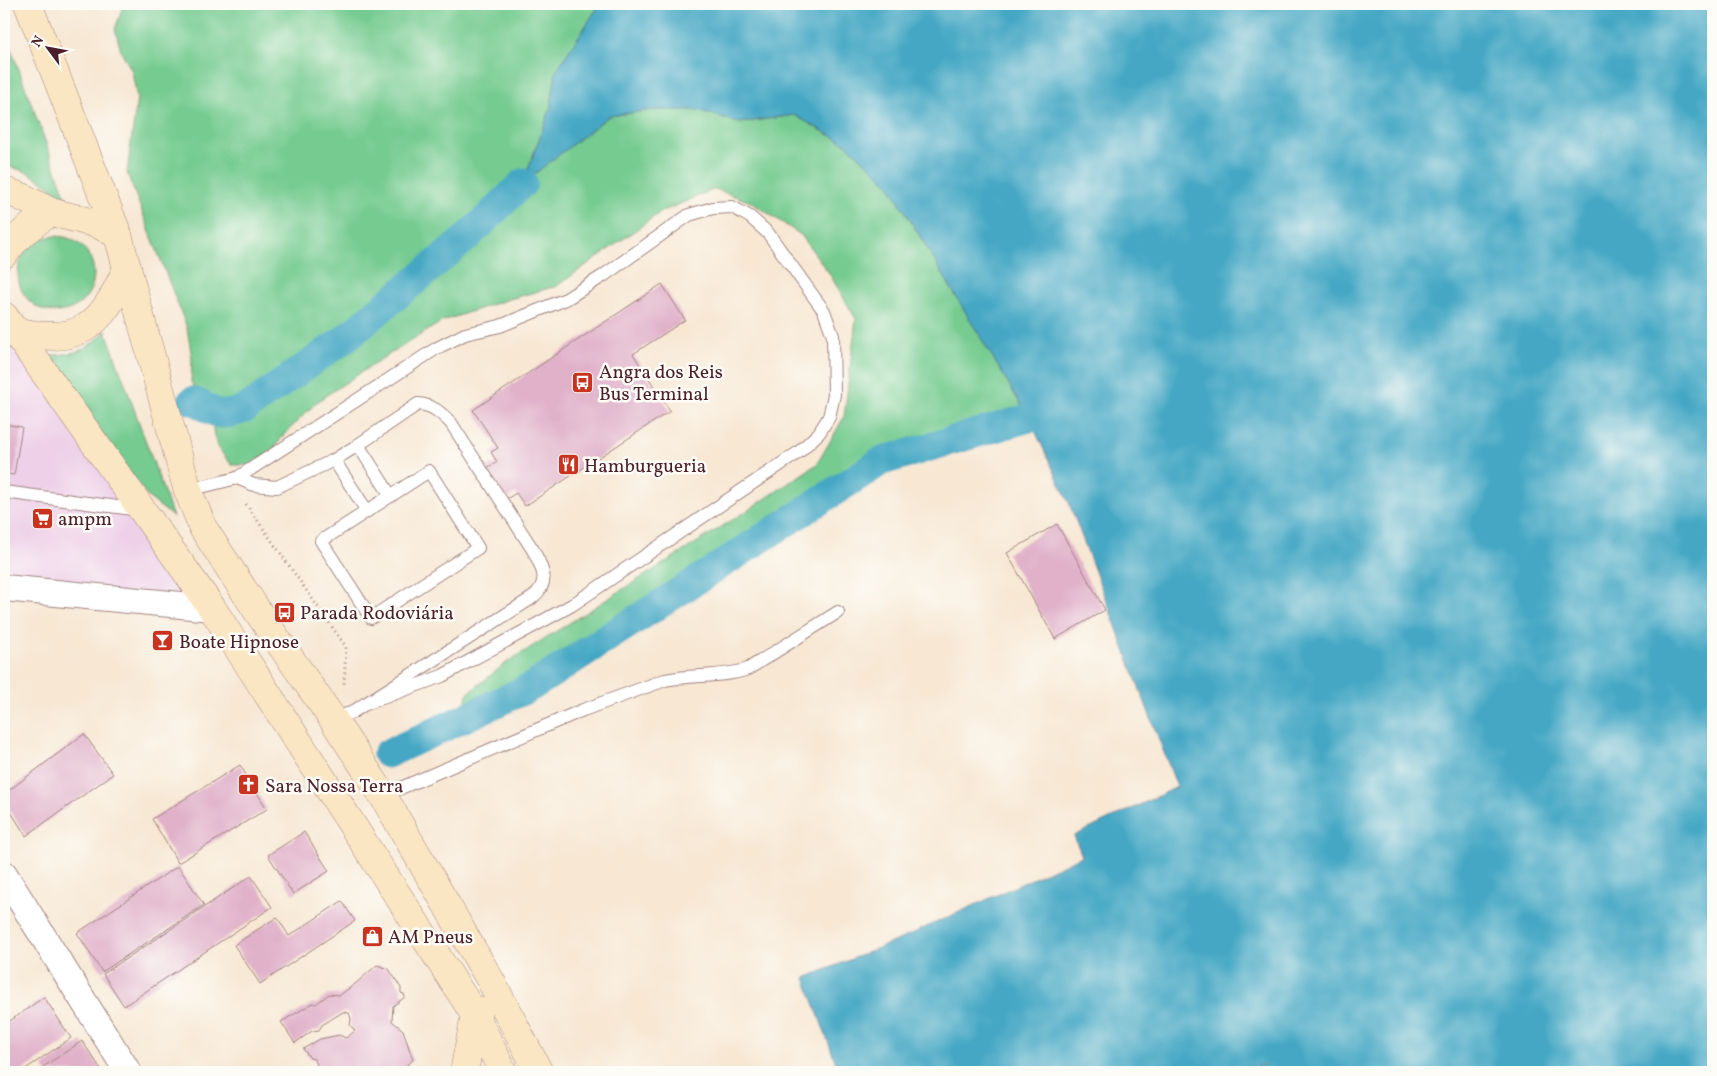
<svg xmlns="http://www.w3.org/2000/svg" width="1717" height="1076" font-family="Vollkorn,serif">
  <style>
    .built { fill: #eed0e8 }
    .green { fill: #74cb90; stroke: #5f755e }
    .water { fill: #45a7c4; stroke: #486378 }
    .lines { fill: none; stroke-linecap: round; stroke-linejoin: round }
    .canal { stroke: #45a7c4; stroke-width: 29 }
    .building { fill: #e0b1c9 }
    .lane-casing { stroke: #a0837f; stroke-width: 14 }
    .street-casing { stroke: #a0837f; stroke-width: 28 }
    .secondary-casing { stroke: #a0837f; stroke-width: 29 }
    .path { stroke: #a0837f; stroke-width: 3; stroke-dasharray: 1 4; stroke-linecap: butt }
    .lane { stroke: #fff; stroke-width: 12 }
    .street { stroke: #fff; stroke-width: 26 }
    .secondary { stroke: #fbe6c3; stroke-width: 28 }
    .labels { text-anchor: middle; stroke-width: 5; stroke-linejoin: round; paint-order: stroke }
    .poi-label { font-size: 19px; fill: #4a1f2b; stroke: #fdfcf7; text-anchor: start }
  </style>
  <rect width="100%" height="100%" fill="#fdfcf7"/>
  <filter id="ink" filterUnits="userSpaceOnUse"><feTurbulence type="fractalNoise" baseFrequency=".02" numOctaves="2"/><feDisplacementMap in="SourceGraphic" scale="10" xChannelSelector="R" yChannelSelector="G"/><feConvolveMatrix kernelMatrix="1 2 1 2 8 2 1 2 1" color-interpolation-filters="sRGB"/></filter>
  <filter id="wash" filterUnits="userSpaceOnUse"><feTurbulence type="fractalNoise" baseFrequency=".0096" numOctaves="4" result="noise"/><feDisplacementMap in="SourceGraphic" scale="20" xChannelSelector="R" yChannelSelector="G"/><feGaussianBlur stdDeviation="1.12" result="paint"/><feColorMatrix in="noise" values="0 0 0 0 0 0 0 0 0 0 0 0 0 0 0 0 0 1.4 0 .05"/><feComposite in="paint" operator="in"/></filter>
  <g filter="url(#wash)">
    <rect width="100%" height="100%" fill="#f7e7d3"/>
    <path class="built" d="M4 316 212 608 4 588Z"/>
    <g class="green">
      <path d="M124 4H600L556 71 551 107 523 182 609 116 653 110H698L740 123 794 115 846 144 888 183 1029 418 882 461 531 687 475 713 465 705 467 694 506 663 753 507 817 464 844 417 856 319 829 273 801 235 751 202 715 189 661 212 557 286 506 300 443 321 375 363 318 401 283 436 272 451 250 465H232C217 448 209 436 215 413L202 403 191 382 192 358 187 328 127 173 137 98 132 71 121 51 115 29Z"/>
      <path d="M4 30 67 200 46 184 27 172 4 165Z"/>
      <circle cx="56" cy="274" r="38"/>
      <path d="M106 331 173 517 147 496 46 356C78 353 82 353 106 331Z"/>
    </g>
    <path class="water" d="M600 4H1713V1072H839L805 978 898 940 1082 856 1074 836 1177 787 1069 503 1029 418 888 183 846 144 794 115 740 123 698 110H653L609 116 523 183 551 107 556 71Z"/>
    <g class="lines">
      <g class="canal">
        <path d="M192 401C202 403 206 408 214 412 224 417 235 412 245 409L346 338 465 239 523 183"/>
        <path d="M387 754 531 687 882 461 1029 418"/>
      </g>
    </g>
    <g id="blocks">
      <g class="building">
        <path d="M662 284 685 320 633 354 670 411 525 506 516 493 505 500 485 469 497 462 491 452 498 448 473 410Z"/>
        <path d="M4 424 22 427 14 475 4 474Z"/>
        <path d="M1057 524 1105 610 1055 639 1007 553Z"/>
        <path d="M84 734 113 774 26 836 4 801V794Z"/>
        <path d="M240 765 267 809 178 863 152 819Z"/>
        <path d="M304 832 329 871 293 894 268 855Z"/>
        <path d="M178 866 204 905 102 972 77 933Z"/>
        <path d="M251 876 272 907 124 1006 103 974Z"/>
        <path d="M342 901 355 921 260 984 234 945 277 917 289 936Z"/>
        <path d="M377 965 389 969 401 988V993L404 994 405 997 393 1006 392 1021 403 1030 413 1060 398 1072H321L314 1059 310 1058 303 1049 320 1039 339 1035 346 1038 355 1031 350 1025 351 1019 349 1013 343 1012 322 1025 319 1030 312 1031 295 1043 281 1022 313 1003 316 1004 329 994 340 995 355 984Z"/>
        <path d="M44 997 71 1038 21 1072H4V1025Z"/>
        <path d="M82 1041 103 1072H46L43 1067Z"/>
      </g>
    </g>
  </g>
  <g filter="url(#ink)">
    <use href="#blocks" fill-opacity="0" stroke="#a0837f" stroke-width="1"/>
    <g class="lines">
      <defs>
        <g id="lane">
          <path d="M429 471 478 548 371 618 321 541Z"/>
          <path d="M237 478 254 485 277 487 334 460"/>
          <path d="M187 488 205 486 237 478 437 348 465 334 500 326 566 299 603 276 689 215 713 208 732 207 750 217 768 233 824 311 833 336 834 395 829 417 819 433 799 452 572 605 442 676 363 705"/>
          <path d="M4 492 140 510"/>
          <path d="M367 511 334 460 358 445 391 496"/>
          <path d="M332 718 351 713 532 598C551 582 543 569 533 550L451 423C441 413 433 405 418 404L358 445"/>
          <path d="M382 794 396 790 583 710 665 680C692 674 722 678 748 669L838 612"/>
        </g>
        <g id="street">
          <path d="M4 588 212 608"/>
          <path d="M4 874 128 1072"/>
        </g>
        <g id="secondary">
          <path d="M28 4 118 235 187 488 203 528 262 618 332 718 382 794 492 983 539 1072"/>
          <path d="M4 191 20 196 51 212"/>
          <path d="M4 254C17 236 33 224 51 212L98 224 118 235"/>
          <path d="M4 316 212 608 475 1015 503 1072"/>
          <path d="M12 330C79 347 101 328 127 268"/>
          <path d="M464 1072 475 1015 478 1010"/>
        </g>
      </defs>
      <use href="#lane" class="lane-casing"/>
      <use href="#street" class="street-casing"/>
      <use href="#secondary" class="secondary-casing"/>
      <g class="path">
        <path d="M246 504 346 647 344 686"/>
        <path d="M1240 1072 1269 1061"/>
      </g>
      <use href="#lane" class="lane"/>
      <use href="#street" class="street"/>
      <use href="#secondary" class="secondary"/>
    </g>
  </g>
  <defs>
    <symbol id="bus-square" viewBox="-11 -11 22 22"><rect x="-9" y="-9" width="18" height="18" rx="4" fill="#c8321e" stroke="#fdfcf7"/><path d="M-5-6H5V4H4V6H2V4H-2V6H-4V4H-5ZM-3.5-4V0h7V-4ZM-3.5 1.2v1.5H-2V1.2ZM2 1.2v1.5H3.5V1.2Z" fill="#fff"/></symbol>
    <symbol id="restaurant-square" viewBox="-11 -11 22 22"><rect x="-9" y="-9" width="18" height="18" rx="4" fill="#c8321e" stroke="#fdfcf7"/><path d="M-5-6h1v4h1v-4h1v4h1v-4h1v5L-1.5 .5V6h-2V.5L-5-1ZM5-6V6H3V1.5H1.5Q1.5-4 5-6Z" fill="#fff"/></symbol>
    <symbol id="supermarket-square" viewBox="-11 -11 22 22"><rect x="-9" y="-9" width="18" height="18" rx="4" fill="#c8321e" stroke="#fdfcf7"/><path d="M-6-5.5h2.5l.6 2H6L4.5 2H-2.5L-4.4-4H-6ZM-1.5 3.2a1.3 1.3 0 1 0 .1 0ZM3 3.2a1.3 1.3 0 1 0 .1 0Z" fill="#fff"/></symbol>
    <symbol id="bar-square" viewBox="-11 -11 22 22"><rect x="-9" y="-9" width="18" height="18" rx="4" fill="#c8321e" stroke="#fdfcf7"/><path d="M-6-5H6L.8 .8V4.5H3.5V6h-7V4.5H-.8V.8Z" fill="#fff"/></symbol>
    <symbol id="church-square" viewBox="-11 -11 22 22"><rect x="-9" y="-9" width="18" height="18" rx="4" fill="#c8321e" stroke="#fdfcf7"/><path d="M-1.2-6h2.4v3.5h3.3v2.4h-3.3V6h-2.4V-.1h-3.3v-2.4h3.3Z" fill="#fff"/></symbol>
    <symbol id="shop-square" viewBox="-11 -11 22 22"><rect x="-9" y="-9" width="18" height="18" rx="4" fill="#c8321e" stroke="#fdfcf7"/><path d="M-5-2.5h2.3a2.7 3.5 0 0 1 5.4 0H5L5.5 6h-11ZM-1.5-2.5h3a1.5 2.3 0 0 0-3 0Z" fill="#fff"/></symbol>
  </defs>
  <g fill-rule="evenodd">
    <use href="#bus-square" x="570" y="370" width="25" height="25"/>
    <use href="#restaurant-square" x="556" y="452" width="25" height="25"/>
    <use href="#supermarket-square" x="30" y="506" width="25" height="25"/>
    <use href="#bus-square" x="272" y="600" width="25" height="25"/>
    <use href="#bar-square" x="150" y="628" width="25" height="25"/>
    <use href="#church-square" x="236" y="772" width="25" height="25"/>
    <use href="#shop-square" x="360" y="924" width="25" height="25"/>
  </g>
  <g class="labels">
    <g class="poi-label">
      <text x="599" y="378">Angra dos Reis<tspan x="599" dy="22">Bus Terminal</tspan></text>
      <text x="584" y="472">Hamburgueria</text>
      <text x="58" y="525">ampm</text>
      <text x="300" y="619">Parada Rodoviária</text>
      <text x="179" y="648">Boate Hipnose</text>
      <text x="265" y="792">Sara Nossa Terra</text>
      <text x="388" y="943">AM Pneus</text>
    </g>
  </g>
  <rect width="1717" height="1076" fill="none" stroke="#fdfcf7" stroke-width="20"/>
  <g transform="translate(48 48) rotate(302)" stroke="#fdfcf7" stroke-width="4" paint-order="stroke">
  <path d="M0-4L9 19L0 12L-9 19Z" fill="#4a1f2b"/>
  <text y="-8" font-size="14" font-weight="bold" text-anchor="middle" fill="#4a1f2b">N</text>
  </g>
</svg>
